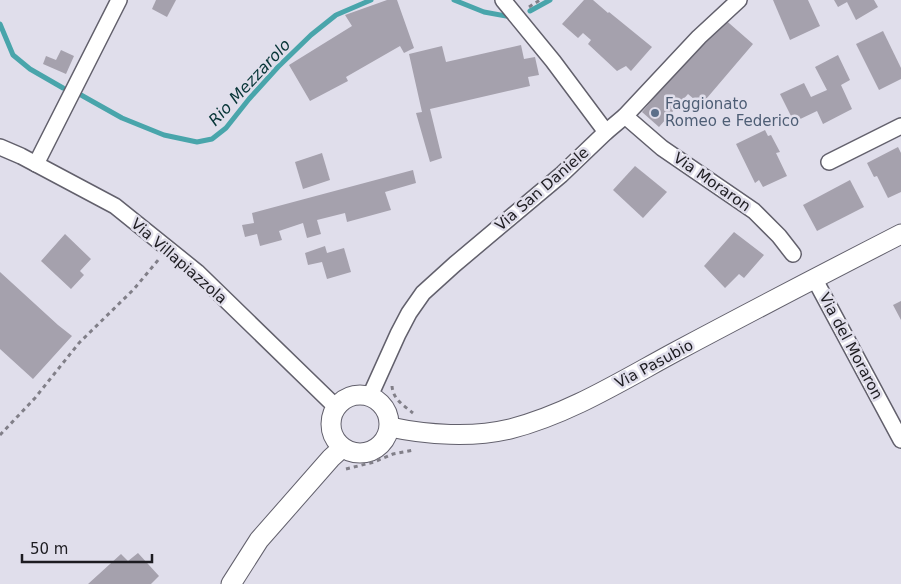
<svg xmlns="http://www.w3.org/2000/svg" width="901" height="584" font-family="'DejaVu Sans',sans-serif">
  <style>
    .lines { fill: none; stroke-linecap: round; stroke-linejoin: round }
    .stream { stroke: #49a5ab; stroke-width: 5 }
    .building { fill: #a5a1ad }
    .minor-casing { stroke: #62606c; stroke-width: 18 }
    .tertiary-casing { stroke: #62606c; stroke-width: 21 }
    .path { stroke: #817f88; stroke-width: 3; stroke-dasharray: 4 4; stroke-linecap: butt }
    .minor { stroke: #fff; stroke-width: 15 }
    .tertiary { stroke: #fff; stroke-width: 19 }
    .service-dot { fill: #5c6f8a; stroke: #e0deeb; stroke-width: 2 }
    .labels { text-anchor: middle; stroke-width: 5; stroke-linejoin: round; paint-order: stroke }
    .service-label { font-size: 15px; fill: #4e5e75; stroke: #e0deeb; text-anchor: start }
    .street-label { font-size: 15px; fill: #1d1c21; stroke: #e0deeb }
    .water-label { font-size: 16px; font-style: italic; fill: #073537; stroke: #e0deeb }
  </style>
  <rect width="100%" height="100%" fill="#e0deeb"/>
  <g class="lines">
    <g class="stream">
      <path d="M454 0 484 12 511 17"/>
      <path d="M530 11 550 0"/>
      <path d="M0 24 13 55 30 69 63 88"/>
      <path d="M81 95 122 118 164 135 197 142 212 139 226 128 249 99 278 67 311 35 336 15 371 0"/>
    </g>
  </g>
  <g class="building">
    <path d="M156 0H176L167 17 152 9Z"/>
    <path d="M387 0H397L414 48 404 53 400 46 346 77 348 81 310 101 289 65 352 26 345 15Z"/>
    <path d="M584 0H593L608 13 609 12 652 47 631 71 626 66 617 71 588 44 591 40 583 33 578 38 562 24Z"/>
    <path d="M773 0H808L820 26 790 40Z"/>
    <path d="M834 0H874L878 7 856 20 847 2 838 7Z"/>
    <path d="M722 17 753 44 701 105 688 94 659 127 642 112Z"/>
    <path d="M883 31 901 68V79L879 90 856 44Z"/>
    <path d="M521 45 524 59 535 57 539 75 528 77 530 86 430 109 442 158 430 162 416 113 422 112 409 54 442 46 446 62Z"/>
    <path d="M61 50 74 56 66 74 43 64 46 56 56 60Z"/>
    <path d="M838 55 850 80 841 85 852 109 823 124 817 111 794 122 780 94 804 83 811 97 827 90 815 67Z"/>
    <path d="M765 130 768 136 771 135 780 152 776 153 787 176 763 187 759 180 755 183 736 144Z"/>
    <path d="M898 147 901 153V192L888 198 877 176 874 177 867 163Z"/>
    <path d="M322 153 330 180 303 189 295 162Z"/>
    <path d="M635 166 667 192 643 218 613 190Z"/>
    <path d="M413 170 416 183 385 192 391 210 347 222 345 213 317 220 321 234 307 238 303 223 279 231 282 240 260 246 257 234 245 237 242 225 254 223 252 213Z"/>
    <path d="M850 180 864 207 817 231 803 205Z"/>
    <path d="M734 232 764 255 744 278 739 274 725 288 704 266Z"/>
    <path d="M65 234 91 259 80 271 84 275 71 289 41 261Z"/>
    <path d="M325 246 327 253 344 248 351 272 327 279 322 262 308 265 305 253Z"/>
    <path d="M0 272 58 325 72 336 33 379 0 349Z"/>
    <path d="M901 301V320L893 305Z"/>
    <path d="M138 553 159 576 151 584H88L121 554 128 561Z"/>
  </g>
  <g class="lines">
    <defs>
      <g id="minor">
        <path d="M503 0 553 61 606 132"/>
        <path d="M625 116 662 148 754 211 779 236 793 254"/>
        <path d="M0 147 21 156 115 206 197 272 336 407"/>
        <path d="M829 162 901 126"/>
        <path d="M36 164 119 0"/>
        <path d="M814 278 901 440"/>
        <path d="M370 396 398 334 409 313 423 293 455 264 561 175 606 132 625 116 699 37 739 0"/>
      </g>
      <g id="tertiary">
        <circle cx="360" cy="424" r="29"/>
        <path d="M390 427C427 435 473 438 510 429 569 414 623 380 675 352 750 312 825 273 901 234"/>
        <path d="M231 584 259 540 331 458 342 448"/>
      </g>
    </defs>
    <use href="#minor" class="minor-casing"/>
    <use href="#tertiary" class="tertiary-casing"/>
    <g class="path">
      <path d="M529 7 540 0"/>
      <path d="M392 386C393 399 403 405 413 413"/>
      <path d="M0 435 35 398 79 343 134 289 159 259"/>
      <path d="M346 469 374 462 393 454 414 450"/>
    </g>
    <use href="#minor" class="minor"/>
    <use href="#tertiary" class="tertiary"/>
  </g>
  <circle class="service-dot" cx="655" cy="113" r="5"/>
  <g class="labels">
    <g class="service-label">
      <text x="665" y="109">Faggionato<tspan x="665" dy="17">Romeo e Federico</tspan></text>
    </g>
    <g class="street-label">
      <text transform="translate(712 182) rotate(35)" y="5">Via Moraron</text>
      <text transform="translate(542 189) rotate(-41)" y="5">Via San Daniele</text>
      <text transform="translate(179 261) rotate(41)" y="5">Via Villapiazzola</text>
      <text transform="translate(851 346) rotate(62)" y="5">Via del Moraron</text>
      <text transform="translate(654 364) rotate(-28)" y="5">Via Pasubio</text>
    </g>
    <g class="water-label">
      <text transform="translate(249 82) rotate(-47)" y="6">Rio Mezzarolo</text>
    </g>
  </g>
  <path d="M22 554v8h130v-8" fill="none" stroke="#1d1c21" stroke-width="2.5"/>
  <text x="30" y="554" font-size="15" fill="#1d1c21" stroke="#e0deeb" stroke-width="4" paint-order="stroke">50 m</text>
</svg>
